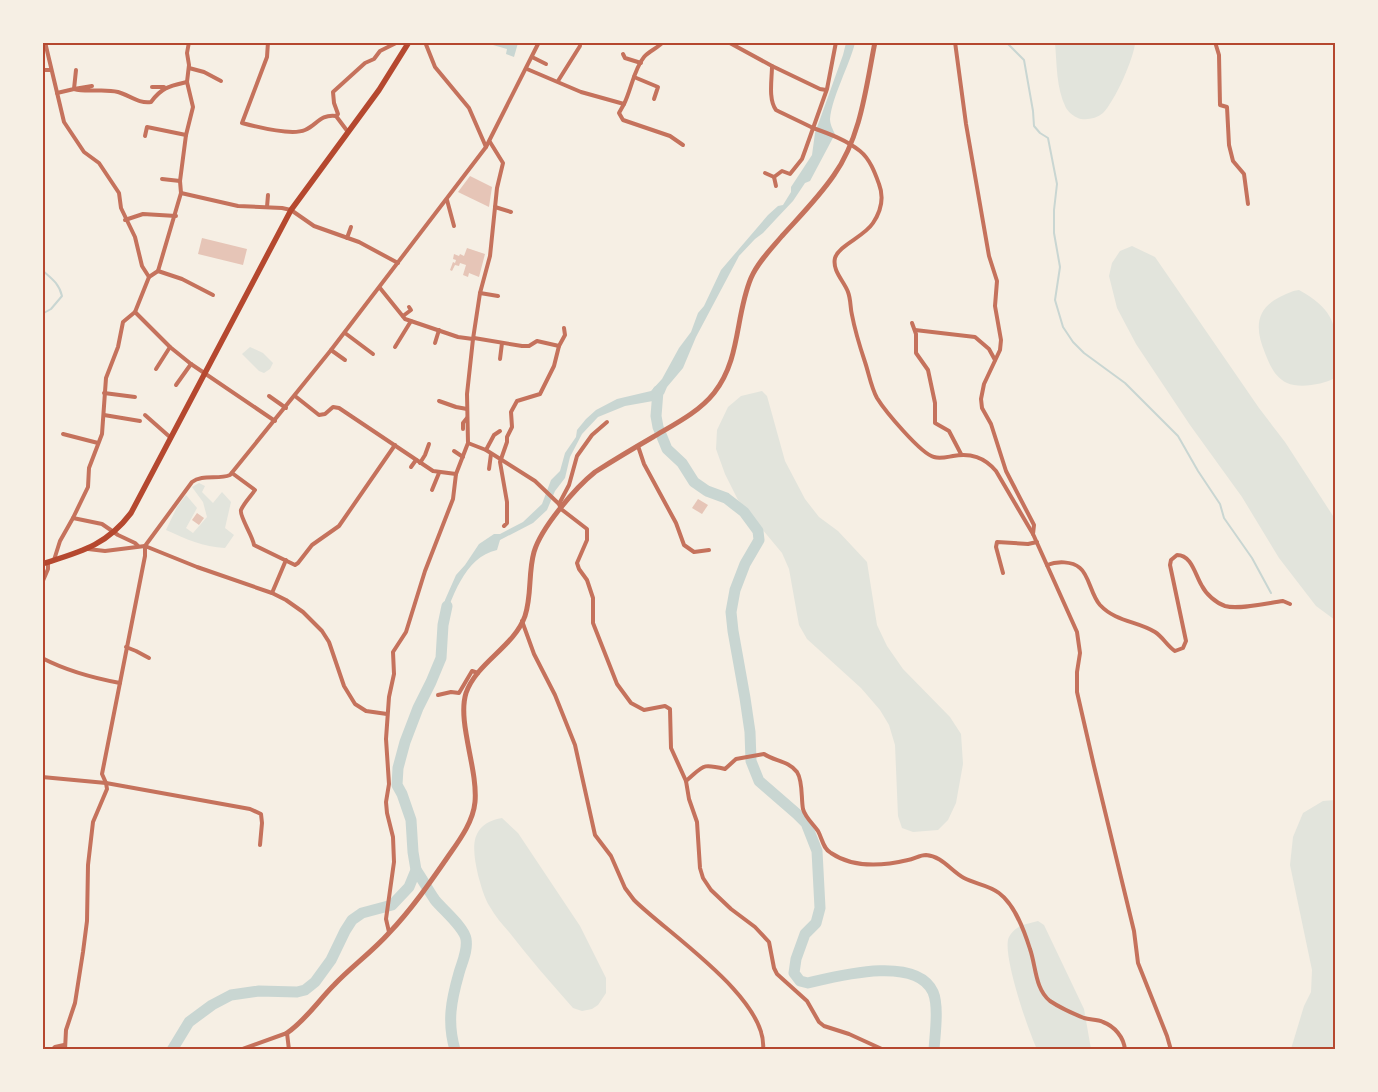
<svg xmlns="http://www.w3.org/2000/svg" width="1378" height="1092" font-family="Overpass,sans-serif">
  <style>
    .green { fill: #e2e4dc }
    .water { fill: #c9d6d2 }
    .lines { fill: none; stroke-linecap: round; stroke-linejoin: round }
    .stream { stroke: #c9d6d2; stroke-width: 2 }
    .river { stroke: #c9d6d2; stroke-width: 11 }
    .building { fill: #e6c5b7 }
    .minor { stroke: #c5725c; stroke-width: 4 }
    .tertiary { stroke: #c5725c; stroke-width: 5 }
    .secondary { stroke: #b5482f; stroke-width: 5.5 }
    .neatline { fill: none; stroke: #b5482f; stroke-width: 2 }
  </style>
  <rect width="100%" height="100%" fill="#f6efe4"/>
  <g class="green">
    <path d="M1055 43H1135C1134 58 1115 101 1103 113 1097 118 1089 120 1081 119 1076 118 1069 113 1066 108 1056 88 1057 64 1055 43Z"/>
    <path d="M1132 246 1155 257 1259 408 1285 442 1335 519V620L1316 606 1279 558 1242 497 1190 425 1136 344 1117 308 1109 276 1112 263 1120 251Z"/>
    <path d="M1299 290C1343 314 1336 335 1335 378 1324 384 1300 389 1287 383 1275 377 1270 366 1265 353 1256 331 1254 311 1278 298 1286 294 1291 291 1299 290Z"/>
    <path d="M250 347 263 353 273 363 270 369 264 373 259 371 242 354Z"/>
    <path d="M762 391 767 396 785 461 805 499 819 517 838 531 867 562 877 625 887 646 903 669 950 717 961 734 963 764 956 803 948 820 938 830 913 832 902 828 898 816 895 745 889 725 880 710 861 688 807 639 799 625 789 569 782 553 738 500 725 474 716 449 717 430 728 407 741 396Z"/>
    <path d="M199 483 205 486 202 492 213 503 222 492 231 502 225 528 234 535 225 548C203 547 186 539 166 530L177 507 186 495 197 508 186 528 193 533 207 517 203 502 192 487Z"/>
    <path d="M1335 800V1049H1291L1304 1006 1311 992 1312 970 1290 865 1293 837 1303 813 1323 801Z"/>
    <path d="M502 818 518 833 580 926 606 978V993L598 1005 592 1009 582 1011 573 1008C551 983 529 958 509 932 502 924 495 916 490 907 484 898 481 885 478 875 472 848 469 824 502 818Z"/>
    <path d="M1038 921 1044 925 1084 1009 1091 1049H1037C1029 1033 1001 952 1009 937 1015 925 1027 924 1038 921Z"/>
  </g>
  <g class="water">
    <path d="M493 43H518L514 57 506 54 507 49 493 45Z"/>
    <path d="M846 43H855C849 66 832 97 830 119 830 124 833 130 835 134L810 181 805 183 793 201 776 219 763 233 755 239 739 256 696 337 683 368 667 387 664 394 653 401 625 406 598 417 582 434 570 457 565 478 555 491 547 510 533 523 500 540 497 550C464 557 452 599 441 627L445 600 456 575 465 565 479 544 494 534H500L523 522 542 504 551 480 560 471 565 453 576 437 577 430 586 419 596 410 617 399 651 391 662 379 679 348 691 332 698 313 704 306 721 270 768 215 778 206 783 205 791 192V187L812 155 815 133 843 55Z"/>
  </g>
  <g class="lines">
    <g class="stream">
      <path d="M1006 42 1024 60 1033 111 1034 126 1040 133 1048 138 1057 184 1054 210V233L1060 267 1055 300 1063 327 1073 342 1084 353 1125 383 1178 436 1198 471 1220 504 1224 518 1252 558 1271 593"/>
      <path d="M42 270C51 278 59 283 62 296L51 309 42 314"/>
    </g>
    <g class="river">
      <path d="M658 391 656 416 658 427 667 449 682 463 694 482 707 491 726 498 744 512 758 531 759 540 745 564 735 590 731 612 733 631 745 698 750 732 751 761 759 781 797 814 806 823 817 851 820 908 816 923 805 934 796 959 794 973 800 981 808 983C838 976 916 955 933 992 939 1006 935 1034 934 1050"/>
      <path d="M416 870C423 880 428 890 435 900 443 910 464 927 466 939 468 951 462 962 459 973 451 1001 447 1022 455 1050"/>
      <path d="M172 1050 189 1022 212 1005 231 995 259 991 297 992 305 990 315 982 331 960 345 931 352 920 362 913 392 905 409 887 416 870 413 852 411 820 402 794 397 785 398 768 405 742 418 708 431 682 441 658 443 625 447 606"/>
    </g>
  </g>
  <g class="building">
    <path d="M470 176 492 187 489 207 458 192Z"/>
    <path d="M202 238 247 249 243 265 198 254Z"/>
    <path d="M467 248 485 254 479 277 469 273 468 277 463 275 466 265 460 263 459 266 455 265 452 271 450 270 453 262 455 263 456 260 453 259 454 254 459 256 460 254 464 256Z"/>
    <path d="M698 499 708 505 702 514 692 508Z"/>
    <path d="M197 513 204 518 199 525 192 520Z"/>
  </g>
  <g class="lines">
    <g class="minor">
      <path d="M45 42 64 122 84 152 99 163 119 193 121 208 135 237 142 266 149 277"/>
      <path d="M268 42 267 57 242 123C257 127 291 136 305 130 317 125 320 114 336 116L348 132"/>
      <path d="M425 42 435 67 469 108 486 147"/>
      <path d="M728 42 772 66C772 79 768 99 776 110 788 116 801 122 813 128 830 134 846 140 860 151 870 159 875 173 879 184 884 197 881 211 873 223 864 237 839 245 835 258 832 271 844 281 848 292 851 300 850 307 852 315 855 331 860 347 865 362 869 374 871 387 877 398 885 411 921 454 934 457 940 459 947 457 953 456 971 453 984 457 996 471L1033 534 1077 632 1080 653 1077 672V692L1094 766 1134 931 1138 963 1167 1036 1171 1050"/>
      <path d="M955 42 966 124 989 256 997 281 995 306 1001 340 1000 350 984 384 981 399 982 408 991 424 1006 471 1034 525 1033 534"/>
      <path d="M1215 42 1219 55 1220 105 1227 107 1229 145 1233 161 1244 174 1248 204"/>
      <path d="M623 54 625 58 641 63"/>
      <path d="M532 57 546 64"/>
      <path d="M772 66 820 89 826 90"/>
      <path d="M189 68 204 72 221 81"/>
      <path d="M527 69 581 92 624 104C631 90 634 69 644 57 649 51 658 48 663 42"/>
      <path d="M42 70H51"/>
      <path d="M634 77 658 87 654 99"/>
      <path d="M558 81 580 46"/>
      <path d="M92 86 74 89C88 93 103 88 118 92 129 95 139 104 151 102 162 87 170 86 187 82"/>
      <path d="M152 87H164"/>
      <path d="M57 93 74 89 76 70"/>
      <path d="M624 104 619 113 623 120 670 136 683 145"/>
      <path d="M336 116 338 114 334 103 333 92 365 63 374 59 380 51 398 42"/>
      <path d="M145 136 147 127 186 135"/>
      <path d="M765 173 774 177"/>
      <path d="M162 179 180 181"/>
      <path d="M776 186 774 177 782 171 790 174 802 159 806 148 827 89 836 42"/>
      <path d="M181 193 238 206 282 208 291 210 314 226 359 242 398 263"/>
      <path d="M447 200 454 226"/>
      <path d="M267 207 268 195"/>
      <path d="M495 207 511 212"/>
      <path d="M125 220 143 214 176 216"/>
      <path d="M347 238 351 227"/>
      <path d="M158 271 182 279 213 295"/>
      <path d="M380 288 405 319 458 337 473 339"/>
      <path d="M480 293 498 296"/>
      <path d="M135 312 170 347 191 364 275 421"/>
      <path d="M403 316 411 310 409 307"/>
      <path d="M912 323 916 334V353L928 370 935 403V423L949 431 961 454"/>
      <path d="M915 330 975 337 989 349 995 360"/>
      <path d="M345 333 373 354"/>
      <path d="M474 338 522 346H529L537 341 559 346"/>
      <path d="M435 343 439 330"/>
      <path d="M395 347 411 321"/>
      <path d="M331 350 345 360"/>
      <path d="M500 359 502 343"/>
      <path d="M156 369 170 347"/>
      <path d="M176 385 191 364"/>
      <path d="M104 393 135 397"/>
      <path d="M269 396 286 408"/>
      <path d="M295 396 319 415 325 414 333 407 339 408 433 471 456 474"/>
      <path d="M439 401 456 407 467 409"/>
      <path d="M104 415 140 421"/>
      <path d="M145 415 171 438"/>
      <path d="M463 429V423L467 418"/>
      <path d="M63 434 98 443"/>
      <path d="M468 443 486 450 535 481 559 504 561 509 587 529V540L577 563 579 569 587 580 593 598V623L617 684 631 703 644 710 665 706 670 709 671 748 686 781 689 799 697 822 700 868 703 878 711 890 731 909 755 927 769 942 774 968 777 974 807 1001 819 1022 824 1026 849 1034 884 1050"/>
      <path d="M638 446 644 464 676 523 684 545 694 552 709 550"/>
      <path d="M486 450 494 435 500 431"/>
      <path d="M454 451 463 457"/>
      <path d="M420 463 425 455 429 444"/>
      <path d="M411 467 416 460"/>
      <path d="M489 469 491 454"/>
      <path d="M232 473 255 490C251 496 244 503 241 510 239 516 253 536 254 545L295 565 298 563 312 545 339 526 395 445"/>
      <path d="M432 490 439 473"/>
      <path d="M559 504 569 485 577 456 592 435 607 422"/>
      <path d="M73 518 102 524 118 535 135 543 138 546"/>
      <path d="M504 526 507 523V502L500 462 507 442V437L512 427 511 412 517 401 540 394 554 366 559 346 565 335 564 328"/>
      <path d="M88 549 105 551 145 546 197 567 272 593 286 600 303 612 322 631 329 642 344 686 355 704 366 711 387 714"/>
      <path d="M54 560 60 541 73 518 88 487 89 468 102 434 106 378 118 347 123 322 135 312 149 277 158 271 181 193 180 181 186 135 193 107 187 82 189 65 187 53 189 42"/>
      <path d="M1047 565C1057 561 1072 561 1080 568 1089 575 1091 595 1100 605 1116 622 1137 621 1155 632 1163 637 1167 646 1175 651L1183 648 1186 641 1170 565 1171 560 1177 555C1192 555 1195 575 1202 586 1206 594 1216 603 1225 606 1239 610 1268 603 1283 601L1290 604"/>
      <path d="M1003 573 996 547 997 542 1028 544 1037 542"/>
      <path d="M42 583 48 569V562"/>
      <path d="M272 593 286 560"/>
      <path d="M522 621 534 654 555 695 575 745 595 835 611 856 625 888 634 900C667 933 769 999 763 1050"/>
      <path d="M126 647 136 651 149 658"/>
      <path d="M42 658C67 671 93 678 120 683"/>
      <path d="M438 695 451 692 459 693 472 671 478 673"/>
      <path d="M42 777 106 783 250 809 261 814 262 823 260 845"/>
      <path d="M686 781C704 766 701 763 725 769L736 759 764 754C774 761 789 761 797 772 803 781 801 798 803 809 805 817 813 824 818 831 822 838 823 849 831 853 853 868 883 866 908 860 914 859 920 855 926 855 942 856 951 871 964 878 975 884 989 885 999 893 1015 905 1024 930 1030 949 1036 966 1035 989 1050 1001 1059 1007 1074 1014 1084 1018 1090 1020 1097 1019 1103 1022 1114 1026 1124 1037 1125 1050"/>
      <path d="M389 932 386 919 394 862 393 837 387 813 386 802 389 784 386 739 389 697 394 674 393 652 406 632 425 571 453 499 456 474 468 443 467 394 473 339 480 293 490 256 497 188 503 163 490 142"/>
      <path d="M52 1050 55 1047 64 1045"/>
      <path d="M65 1050 66 1030 75 1003 83 952 87 921 88 865 93 822 107 789 106 783 102 774 145 556V546L192 482C202 474 219 480 230 475L331 350 486 147 539 42"/>
      <path d="M240 1050 287 1033 289 1050"/>
    </g>
    <path class="tertiary" d="M287 1033C306 1020 318 1001 334 985 351 967 372 952 389 933 411 910 429 884 447 858 458 842 473 823 475 802 478 769 457 722 466 693 477 662 514 647 525 616 532 595 528 573 534 552 541 528 575 488 595 472 614 460 634 448 653 437 675 424 699 412 714 393 741 359 735 316 751 278 758 262 771 249 782 236 800 216 819 197 834 175 861 137 866 87 875 42"/>
    <path class="secondary" d="M42 564C80 552 106 546 131 513L291 210 379 90 409 42"/>
  </g>
  <rect width="1378" height="1092" fill="none" stroke="#f6efe4" stroke-width="88"/>
  <rect x="44" y="44" width="1290" height="1004" class="neatline"/>
</svg>
